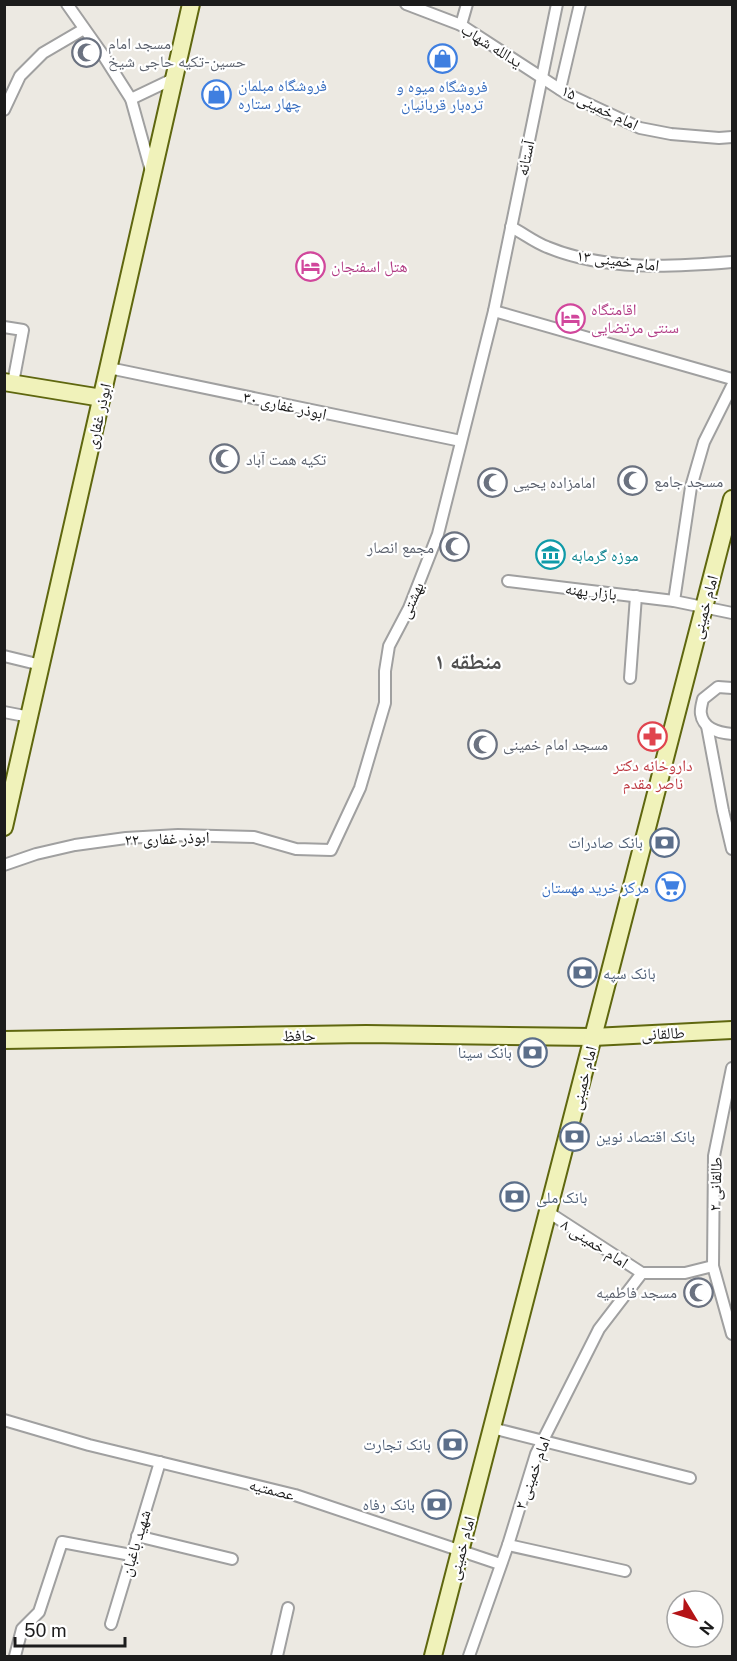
<svg xmlns="http://www.w3.org/2000/svg" width="737" height="1661" font-family="'Public Sans','Noto Naskh Arabic',sans-serif">
  <style>
    .lines { fill: none; stroke-linecap: round; stroke-linejoin: round }
    .street-casing { stroke: #a0a0a0; stroke-width: 14 }
    .secondary-casing { stroke: #5f670f; stroke-width: 20 }
    .street { stroke: #fff; stroke-width: 10 }
    .secondary { stroke: #f0f2ba; stroke-width: 16 }
    .labels { text-anchor: middle; stroke-width: 4.5; stroke-linejoin: round; paint-order: stroke }
    .worship-label { font-size: 16px; fill: #5b616d; stroke: #fff; text-anchor: start }
    .street-label { font-size: 16px; fill: #1c1c1c; stroke: #fff }
    .shop-label { font-size: 16px; fill: #366cbe; stroke: #fff; text-anchor: start }
    .hotel-label { font-size: 16px; fill: #b23c85; stroke: #fff; text-anchor: start }
    .culture-label { font-size: 16px; fill: #0d838f; stroke: #fff; text-anchor: start }
    .health-label { font-size: 16px; fill: #be3a42; stroke: #fff }
    .service-label { font-size: 16px; fill: #4e5e75; stroke: #fff; text-anchor: end }
    .district-label { font-size: 22px; font-weight: bold; fill: #4f4f4f; stroke: #fff }
  </style>
  <rect width="100%" height="100%" fill="#ece9e2"/>
  <g class="lines">
    <defs>
      <g id="street">
        <path d="M67 4 103 55 131 99 151 171"/>
        <path d="M406 4 461 25 567 94 640 128 671 134 719 138 732 137"/>
        <path d="M461 25 467 4"/>
        <path d="M560 89 580 4"/>
        <path d="M131 99 175 78"/>
        <path d="M4 110 20 76 43 53 84 29"/>
        <path d="M511 227C523 233 534 242 547 247 605 271 671 267 732 262"/>
        <path d="M494 311 732 379"/>
        <path d="M4 327 23 330 13 383"/>
        <path d="M109 368 461 441"/>
        <path d="M732 386 704 442 691 487 674 601 732 613"/>
        <path d="M508 581 674 601"/>
        <path d="M4 656 41 665"/>
        <path d="M630 678 636 596"/>
        <path d="M732 688 718 687 703 699C702 703 700 710 701 714 703 729 720 733 732 734"/>
        <path d="M4 712 30 717"/>
        <path d="M707 726 723 811 732 849"/>
        <path d="M4 865 36 854 75 845 126 838 178 835 254 837 296 849 331 850 360 788 385 703V671L389 646 409 608 438 534 494 311 557 4"/>
        <path d="M732 1068 714 1156 713 1266 732 1334"/>
        <path d="M548 1212 642 1273"/>
        <path d="M642 1273H685L713 1266"/>
        <path d="M4 1420 89 1445 295 1495 500 1564"/>
        <path d="M492 1428 690 1478"/>
        <path d="M137 1536 232 1559"/>
        <path d="M508 1545 625 1571"/>
        <path d="M111 1624 160 1462"/>
        <path d="M15 1656 22 1629 39 1612 62 1542 131 1555"/>
        <path d="M277 1656 288 1608"/>
        <path d="M469 1656 508 1545 536 1454 599 1329 642 1273"/>
      </g>
      <g id="secondary">
        <path d="M4 382 102 398"/>
        <path d="M4 827 191 4"/>
        <path d="M4 1040 366 1034 593 1037 732 1030"/>
        <path d="M433 1656 732 499"/>
      </g>
    </defs>
    <use href="#street" class="street-casing"/>
    <use href="#secondary" class="secondary-casing"/>
    <use href="#street" class="street"/>
    <use href="#secondary" class="secondary"/>
  </g>
  <defs>
    <symbol id="mosque-ring" viewBox="-11 -11 22 22"><circle r="9.5" fill="#fff" stroke="#6b7280" stroke-width="1.5"/><path d="M3.5-4.9A6 6 0 1 0 3.5 4.9A5 5 0 1 1 3.5-4.9Z" fill="#6b7280"/></symbol>
    <symbol id="shop-ring" viewBox="-11 -11 22 22"><circle r="9.5" fill="#fff" stroke="#3f7fe0" stroke-width="1.5"/><path d="M-5-2.5h2.3a2.7 3.5 0 0 1 5.4 0H5L5.5 6h-11ZM-1.5-2.5h3a1.5 2.3 0 0 0-3 0Z" fill="#3f7fe0"/></symbol>
    <symbol id="hotel-ring" viewBox="-11 -11 22 22"><circle r="9.5" fill="#fff" stroke="#d1479c" stroke-width="1.5"/><path d="M-6-4.5h1.5V1H6V5H4.5V3h-9V5H-6ZM-4 0a1.8 1.8 0 1 1 3.6 0ZM.5 0V-2.5h3Q6-2.5 6 0Z" fill="#d1479c"/></symbol>
    <symbol id="museum-ring" viewBox="-11 -11 22 22"><circle r="9.5" fill="#fff" stroke="#0f9aa8" stroke-width="1.5"/><path d="M0-6L6-3V-2H-6V-3ZM-5-1h2V3h-2ZM-1-1h2V3h-2ZM3-1h2V3H3ZM-6 4H6V6H-6Z" fill="#0f9aa8"/></symbol>
    <symbol id="pharmacy-ring" viewBox="-11 -11 22 22"><circle r="9.5" fill="#fff" stroke="#e0444e" stroke-width="1.5"/><path d="M-2-6h4v4h4v4h-4v4h-4v-4h-4v-4h4Z" fill="#e0444e"/></symbol>
    <symbol id="bank-ring" viewBox="-11 -11 22 22"><circle r="9.5" fill="#fff" stroke="#5c6f8a" stroke-width="1.5"/><path d="M-6-4H6V4H-6ZM0-2.3a2.3 2.3 0 1 0 0 4.6a2.3 2.3 0 1 0 0-4.6Z" fill="#5c6f8a"/></symbol>
    <symbol id="supermarket-ring" viewBox="-11 -11 22 22"><circle r="9.5" fill="#fff" stroke="#3f7fe0" stroke-width="1.5"/><path d="M-6-5.5h2.5l.6 2H6L4.5 2H-2.5L-4.4-4H-6ZM-1.5 3.2a1.3 1.3 0 1 0 .1 0ZM3 3.2a1.3 1.3 0 1 0 .1 0Z" fill="#3f7fe0"/></symbol>
  </defs>
  <g fill-rule="evenodd">
    <use href="#mosque-ring" x="70" y="36" width="33" height="33"/>
    <use href="#shop-ring" x="426" y="42" width="33" height="33"/>
    <use href="#shop-ring" x="200" y="78" width="33" height="33"/>
    <use href="#hotel-ring" x="294" y="250" width="33" height="33"/>
    <use href="#hotel-ring" x="554" y="302" width="33" height="33"/>
    <use href="#mosque-ring" x="208" y="442" width="33" height="33"/>
    <use href="#mosque-ring" x="616" y="464" width="33" height="33"/>
    <use href="#mosque-ring" x="476" y="466" width="33" height="33"/>
    <use href="#mosque-ring" x="438" y="530" width="33" height="33"/>
    <use href="#museum-ring" x="534" y="538" width="33" height="33"/>
    <use href="#pharmacy-ring" x="636" y="720" width="33" height="33"/>
    <use href="#mosque-ring" x="466" y="728" width="33" height="33"/>
    <use href="#bank-ring" x="648" y="826" width="33" height="33"/>
    <use href="#supermarket-ring" x="654" y="870" width="33" height="33"/>
    <use href="#bank-ring" x="566" y="956" width="33" height="33"/>
    <use href="#bank-ring" x="516" y="1036" width="33" height="33"/>
    <use href="#bank-ring" x="558" y="1120" width="33" height="33"/>
    <use href="#bank-ring" x="498" y="1180" width="33" height="33"/>
    <use href="#mosque-ring" x="682" y="1276" width="33" height="33"/>
    <use href="#bank-ring" x="436" y="1428" width="33" height="33"/>
    <use href="#bank-ring" x="420" y="1488" width="33" height="33"/>
  </g>
  <g class="labels">
    <g class="worship-label">
      <text x="108" y="49">مسجد امام<tspan x="108" dy="18">حسین-تکیه حاجی شیخ</tspan></text>
      <text x="246" y="465">تکیه همت آباد</text>
      <text x="654" y="487">مسجد جامع</text>
      <text x="513" y="488">امامزاده یحیی</text>
      <text x="434" y="553" text-anchor="end">مجمع انصار</text>
      <text x="503" y="750">مسجد امام خمینی</text>
      <text x="677" y="1298" text-anchor="end">مسجد فاطمیه</text>
    </g>
    <g class="street-label">
      <text transform="translate(492 45) rotate(32)" y="6">یدالله شهاب</text>
      <text transform="translate(600 107) rotate(26)" y="6">امام خمینی ۱۵</text>
      <text transform="translate(525 158) rotate(-78)" y="6">آستانه</text>
      <text transform="translate(618 260) rotate(7)" y="6">امام خمینی ۱۳</text>
      <text transform="translate(285 405) rotate(12)" y="6">ابوذر غفاری ۳۰</text>
      <text transform="translate(98 416) rotate(-77)" y="6">ابوذر غفاری</text>
      <text transform="translate(591 591) rotate(7)" y="6">بازار پهنه</text>
      <text transform="translate(411 600) rotate(-66)" y="6">بهشتی</text>
      <text transform="translate(704 607) rotate(-75)" y="6">امام خمینی</text>
      <text transform="translate(167 838) rotate(-2)" y="6">ابوذر غفاری ۲۲</text>
      <text transform="translate(663 1033) rotate(-3)" y="6">طالقانی</text>
      <text transform="translate(299 1035) rotate(-1)" y="6">حافظ</text>
      <text transform="translate(583 1078) rotate(-76)" y="6">امام خمینی</text>
      <text transform="translate(715 1184) rotate(-88)" y="6">طالقانی ۲</text>
      <text transform="translate(595 1243) rotate(33)" y="6">امام خمینی ۸</text>
      <text transform="translate(532 1473) rotate(-70)" y="6">امام خمینی ۲</text>
      <text transform="translate(272 1489) rotate(14)" y="6">عصمتیه</text>
      <text transform="translate(135 1543) rotate(-73)" y="6">شهید باغبان</text>
      <text transform="translate(461 1548) rotate(-75)" y="6">امام خمینی</text>
    </g>
    <g class="shop-label">
      <text x="238" y="91">فروشگاه مبلمان<tspan x="238" dy="18">چهار ستاره</tspan></text>
      <text x="442" y="92" text-anchor="middle">فروشگاه میوه و<tspan x="442" dy="18">تره‌بار قربانیان</tspan></text>
      <text x="649" y="893" text-anchor="end">مرکز خرید مهستان</text>
    </g>
    <g class="hotel-label">
      <text x="331" y="272">هتل اسفنجان</text>
      <text x="591" y="315">اقامتگاه<tspan x="591" dy="18">سنتی مرتضایی</tspan></text>
    </g>
    <g class="culture-label">
      <text x="571" y="561">موزه گرمابه</text>
    </g>
    <g class="health-label">
      <text x="653" y="771">داروخانه دکتر<tspan x="653" dy="18">ناصر مقدم</tspan></text>
    </g>
    <g class="service-label">
      <text x="643" y="848">بانک صادرات</text>
      <text x="603" y="979" text-anchor="start">بانک سپه</text>
      <text x="512" y="1058">بانک سینا</text>
      <text x="596" y="1142" text-anchor="start">بانک اقتصاد نوین</text>
      <text x="536" y="1203" text-anchor="start">بانک ملی</text>
      <text x="431" y="1450">بانک تجارت</text>
      <text x="415" y="1510">بانک رفاه</text>
    </g>
    <g class="district-label">
      <text x="468" y="669">منطقه ۱</text>
    </g>
  </g>
  <rect width="737" height="1661" fill="none" stroke="#1c1c1c" stroke-width="12"/>
  <g transform="translate(695 1619) rotate(128)"><circle r="28" fill="#ffffff" stroke="#a4a4a4" stroke-width="1.5"/>
  <path d="M0-4.5L10 22L0 15L-10 22Z" fill="#b41417"/>
  <text y="-9" font-size="16" font-weight="bold" text-anchor="middle" fill="#1c1c1c">N</text>
  </g>
  <path d="M15 1637v9h110v-9" fill="none" stroke="#1c1c1c" stroke-width="3"/>
  <text x="24" y="1637" font-size="18" fill="#1c1c1c" stroke="#ffffff" stroke-width="4.5" paint-order="stroke">50 m</text>
</svg>
